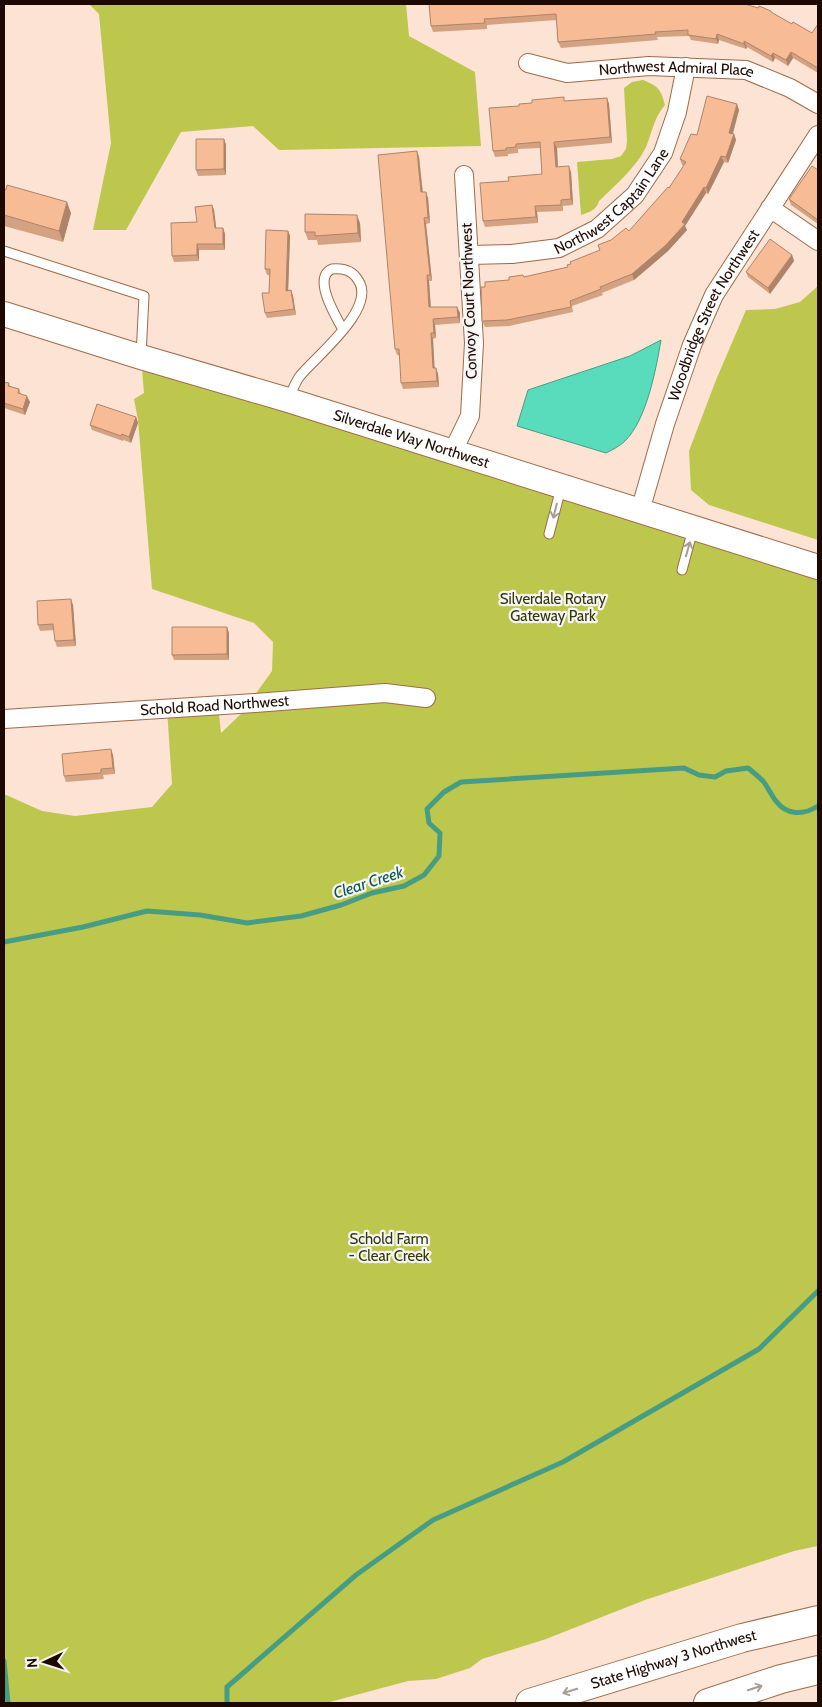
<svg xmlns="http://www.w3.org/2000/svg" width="822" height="1707" font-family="Cabin,sans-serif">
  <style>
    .green { fill: #bdc74e }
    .water { fill: #58dcbb; stroke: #469d83 }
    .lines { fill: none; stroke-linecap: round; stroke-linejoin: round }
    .stream { stroke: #469d83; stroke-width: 5 }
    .lane-casing { stroke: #a06a47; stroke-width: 11 }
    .street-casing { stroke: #a06a47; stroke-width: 20 }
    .secondary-casing { stroke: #a06a47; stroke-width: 26 }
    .highway-casing { stroke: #a06a47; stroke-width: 30 }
    .lane { stroke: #fff; stroke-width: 9 }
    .street { stroke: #fff; stroke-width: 18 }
    .secondary { stroke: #fff; stroke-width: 24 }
    .highway { stroke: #fff; stroke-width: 28 }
    .wall { fill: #d4a281 }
    .shaded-wall { fill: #ad8469 }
    .building { fill: #f7bc96; stroke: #ad8469 }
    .oneway { stroke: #a59d99 }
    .labels { text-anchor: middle; stroke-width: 4.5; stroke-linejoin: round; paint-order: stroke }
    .street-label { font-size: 15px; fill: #1d0900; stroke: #f5f5f5 }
    .park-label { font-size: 15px; fill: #343800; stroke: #f5f5f5 }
    .water-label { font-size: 16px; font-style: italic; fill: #0c5848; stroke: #f5f5f5 }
  </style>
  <rect width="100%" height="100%" fill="#fce3d4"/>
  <g class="green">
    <path d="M89 4H406L409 36 475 72 481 146 279 150 253 126 181 132 126 230H93L111 143 99 14Z"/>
    <path d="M643 80C658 86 661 89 665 105 654 117 652 133 646 147 636 168 615 185 599 201 597 210 589 212 581 215L577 162 612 159 621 156 626 149 627 141 624 88 632 82Z"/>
    <path d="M818 286V540L709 505 691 490 689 451 716 380 746 310 775 309 800 302Z"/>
    <path d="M141 357 818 567V1546L794 1551 645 1600 546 1639 482 1659 470 1668 436 1679 408 1681 326 1703H4V794L42 811 75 816 152 807 172 784 167 709 218 705 221 733 242 713 272 671 273 642 254 623 152 589 138 420 134 399 144 393Z"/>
  </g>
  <path class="water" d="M661 340C656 369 647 419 625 441 620 446 612 450 606 453L517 426 528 390 630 356Z"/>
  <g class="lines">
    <g class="stream">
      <path d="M4 942 83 927 147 911 200 915 247 923 301 916 341 905 372 893 404 886 424 875 439 856 440 833 429 823 427 809 444 792 461 782 684 768 699 775 715 777 726 771 748 768C753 772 758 776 763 781 768 787 771 795 776 801 787 816 804 815 818 806"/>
      <path d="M4 1661 8 1703"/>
      <path d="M227 1703V1687L356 1575 433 1520 563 1462 759 1349 818 1291"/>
    </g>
    <defs>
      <g id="lane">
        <path d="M4 251 144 296 141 356"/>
        <path d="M288 400C292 392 295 382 300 376 315 357 378 308 358 280 352 270 343 268 332 269 330 270 327 272 326 274 318 288 337 318 343 330"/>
        <path d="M549 534 561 488"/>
        <path d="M682 570 693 529"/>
      </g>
      <g id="street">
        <path id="s1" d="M528 63 567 73 649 66 746 70 790 88 818 104"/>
        <path d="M770 208 818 241"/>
        <path id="s2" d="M470 255 512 254 559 248 597 229 635 195 663 153 677 112 686 67"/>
        <path d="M452 453 470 416 474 343 464 175"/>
        <path id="s3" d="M640 511 665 424 692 345 714 295 818 135"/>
        <path id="s4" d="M4 719 255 703 385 693 426 698"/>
      </g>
      <g id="secondary">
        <path id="s5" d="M4 314 141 357 288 400 818 567"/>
      </g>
      <g id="highway">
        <path id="s6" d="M530 1703 742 1638 818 1620"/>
        <path d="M708 1703 781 1679 818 1670"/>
      </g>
    </defs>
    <use href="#lane" class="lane-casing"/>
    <use href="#street" class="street-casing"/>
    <use href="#secondary" class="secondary-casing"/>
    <use href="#highway" class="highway-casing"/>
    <use href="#lane" class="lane"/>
    <use href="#street" class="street"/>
    <use href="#secondary" class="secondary"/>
    <use href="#highway" class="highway"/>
  </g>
  <g class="wall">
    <path d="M429 4 772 13 792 24 812 33 818 24V73L793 58 788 66 775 58 773 62 747 47 746 49 719 40 718 44 691 40 689 36 657 37 658 40 561 48 558 42 557 20 487 25V29L433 32 431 26Z"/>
    <path d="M607 98 609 104 612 143 557 148 558 167 571 172 573 205 563 206V211L537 212 538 223 485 227 483 221 509 181 542 174 540 148 518 149V153L508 154V156L495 157 493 151 565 101Z"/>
    <path d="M739 110 733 134H734L736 140 728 163 724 162 708 194 706 193 685 226 687 230 668 251 634 280 602 293 603 295 572 306 573 312 509 326 485 327 482 321 485 287 524 277 568 267 571 264 600 250 611 240 629 231 669 188 684 165H682L680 159Z"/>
    <path d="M224 139 226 145V175L198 176 196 170Z"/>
    <path d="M417 151 419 157 423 192 428 198 430 223 426 224 432 281H429L431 307H457L460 313V323L435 325 436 338 433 339 434 368H436L438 374 439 387 403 389 401 383 400 355H397L395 349Z"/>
    <path d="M818 170V224L791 205 789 199Z"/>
    <path d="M4 189 71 213 63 242 4 226V228Z"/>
    <path d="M212 205 214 210 216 228H223L225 234V250H199V261L174 262 172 256 197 222Z"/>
    <path d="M360 223 361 242 318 245 317 240H308L305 232Z"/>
    <path d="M288 231 290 236 288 290H291L293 296 296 315 267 318 265 313 269 293 270 275H267L265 269Z"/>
    <path d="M792 255 794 261 770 294 748 277 746 272Z"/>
    <path d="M4 382 9 383 10 386 19 389 21 394 30 402 25 415 4 408Z"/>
    <path d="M136 417 138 423 131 443 124 440 123 441 92 430 90 425Z"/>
    <path d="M73 605 76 646 57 647 55 641 54 630 40 631 38 625Z"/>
    <path d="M229 633V660H174L172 655Z"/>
    <path d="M113 755 115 774 103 775 104 779 66 782 64 776Z"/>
  </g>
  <g class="shaded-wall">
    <path d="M717 34 719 40 718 44 716 39Z"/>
    <path d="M744 41 747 47 746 49 744 44Z"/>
    <path d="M791 52 793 58 788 66 786 60Z"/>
    <path d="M773 53 775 58 773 62 771 56Z"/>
    <path d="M607 98 609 104 612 143 610 137Z"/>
    <path d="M737 104 739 110 731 139 729 133Z"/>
    <path d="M734 134 736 140 728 163 726 157Z"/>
    <path d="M224 139 226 145V175L224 169Z"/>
    <path d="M554 142 557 148 558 173 556 167Z"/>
    <path d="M417 151 419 157 423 198 421 192Z"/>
    <path d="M721 156 724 162 708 194 706 188Z"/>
    <path d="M569 166 571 172 573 205 571 199Z"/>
    <path d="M704 187 706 193 685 226 687 230 668 251 634 280 632 274 682 222Z"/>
    <path d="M426 192 428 198 430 223 428 217Z"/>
    <path d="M67 202 71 213 63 242 59 231Z"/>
    <path d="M212 205 214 210 217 234 215 228Z"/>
    <path d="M535 206 537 212 538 223 536 217Z"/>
    <path d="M357 215 360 223 361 242 358 233Z"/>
    <path d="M424 218 426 224 432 281 430 275Z"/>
    <path d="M223 228 225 234V250L223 244Z"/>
    <path d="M288 231 290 236 288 296 286 291Z"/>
    <path d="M197 244 199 250V261L197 255Z"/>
    <path d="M792 255 794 261 770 294 768 288Z"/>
    <path d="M427 275 429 281 431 313 429 307Z"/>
    <path d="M291 290 293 296 296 315 294 309Z"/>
    <path d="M457 307 460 313V323L458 317Z"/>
    <path d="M433 319 435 325 436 338 434 333Z"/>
    <path d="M431 333 433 339 435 374 433 368Z"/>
    <path d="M436 368 438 374 439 387 437 381Z"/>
    <path d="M27 396 30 402 25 415 23 409Z"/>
    <path d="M136 417 138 423 131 443 129 437Z"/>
    <path d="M71 599 73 605 76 646 74 640Z"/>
    <path d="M227 627 229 633V660L227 654Z"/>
    <path d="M111 749 113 755 115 774 113 768Z"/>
  </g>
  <g class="building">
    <path d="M429 4H745L758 8 759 6 771 11V12L792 24 793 22 812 33 818 24V68L791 52 786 60 773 53 771 56 744 41V44L717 34 716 39 688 35V30L655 32 656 34 558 42 556 14 484 19 485 23 431 26Z"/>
    <path d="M707 96 737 104 729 133 734 134 726 157 721 156 706 188 704 187 682 222 685 224 666 245 632 274 600 287 601 289 570 301 571 307 507 320 482 321 481 287H485V282L509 280V277L523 275 524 277 568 267 567 265 571 264 570 262 600 250 598 245 611 240 626 228 629 231 668 187 669 188 686 162 680 159 691 134 697 135Z"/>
    <path d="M564 97V101L607 98 610 137 554 142 556 167 569 166 571 199 561 200V205L535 206 536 217 483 221 480 183 509 181 508 177 542 174 540 142 516 144V147L506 148V150L493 151 489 108 519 106V104L532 103V100Z"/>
    <path d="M196 139H224V169L196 170Z"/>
    <path d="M417 151 421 192H426L428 217 424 218 430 275H427L429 307H457L458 317 433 319 434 333H431L433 368H436L437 381 401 383 399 349H395L378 155Z"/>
    <path d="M812 166 818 170V220L789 199Z"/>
    <path d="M7 185 67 202 59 231 4 215V189L6 190Z"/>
    <path d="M212 205 215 228H223V244H197V255L172 256 171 223 197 222 195 207Z"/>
    <path d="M305 214 357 215 358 233 315 236V232H305Z"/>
    <path d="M266 230 288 231 286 291 291 290 294 309 265 313 262 293H269L270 269H265Z"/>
    <path d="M770 239 792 255 768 288 746 272Z"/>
    <path d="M4 382 9 383 8 386 19 389 18 393 27 396 23 409 4 403Z"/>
    <path d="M97 404 136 417 129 437 122 434 121 436 90 425Z"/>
    <path d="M71 599 74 640 55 641 53 624 38 625 37 601Z"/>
    <path d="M172 627H227V654L172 655Z"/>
    <path d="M111 749 113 768 101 769V773L64 776 62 754Z"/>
  </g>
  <defs><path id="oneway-shaft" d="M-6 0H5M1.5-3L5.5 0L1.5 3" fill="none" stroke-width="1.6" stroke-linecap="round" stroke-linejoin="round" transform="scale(1.25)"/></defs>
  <g class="oneway">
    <use href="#oneway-shaft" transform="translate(555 511) rotate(104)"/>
    <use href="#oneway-shaft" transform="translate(688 549) rotate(-74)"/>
    <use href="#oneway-shaft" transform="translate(755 1688) rotate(-18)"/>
    <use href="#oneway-shaft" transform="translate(570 1691) rotate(163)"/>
  </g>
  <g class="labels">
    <g class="street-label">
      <text dy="5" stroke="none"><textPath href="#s1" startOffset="150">Northwest Admiral Place</textPath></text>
      <text dy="5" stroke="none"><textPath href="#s2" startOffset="161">Northwest Captain Lane</textPath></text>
      <text transform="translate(469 301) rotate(-92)" y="5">Convoy Court Northwest</text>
      <text dy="5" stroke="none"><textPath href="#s3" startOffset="210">Woodbridge Street Northwest</textPath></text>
      <text dy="5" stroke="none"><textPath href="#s5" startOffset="426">Silverdale Way Northwest</textPath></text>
      <text dy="5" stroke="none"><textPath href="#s4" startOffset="211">Schold Road Northwest</textPath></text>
      <text dy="5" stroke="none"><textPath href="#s6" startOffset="150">State Highway 3 Northwest</textPath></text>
    </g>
    <g class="park-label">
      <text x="553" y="604">Silverdale Rotary<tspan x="553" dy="17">Gateway Park</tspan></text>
      <text x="389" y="1244">Schold Farm<tspan x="389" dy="17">- Clear Creek</tspan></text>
    </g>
    <g class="water-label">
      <text transform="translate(368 882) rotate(-18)" y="6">Clear Creek</text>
    </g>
  </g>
  <rect width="822" height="1707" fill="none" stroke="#1d0900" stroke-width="10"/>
  <g transform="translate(45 1662) rotate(266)" stroke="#f5f5f5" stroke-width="4" paint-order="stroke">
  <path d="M0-4L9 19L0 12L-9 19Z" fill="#1d0900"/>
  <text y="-8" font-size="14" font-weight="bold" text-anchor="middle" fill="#1d0900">N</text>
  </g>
</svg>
